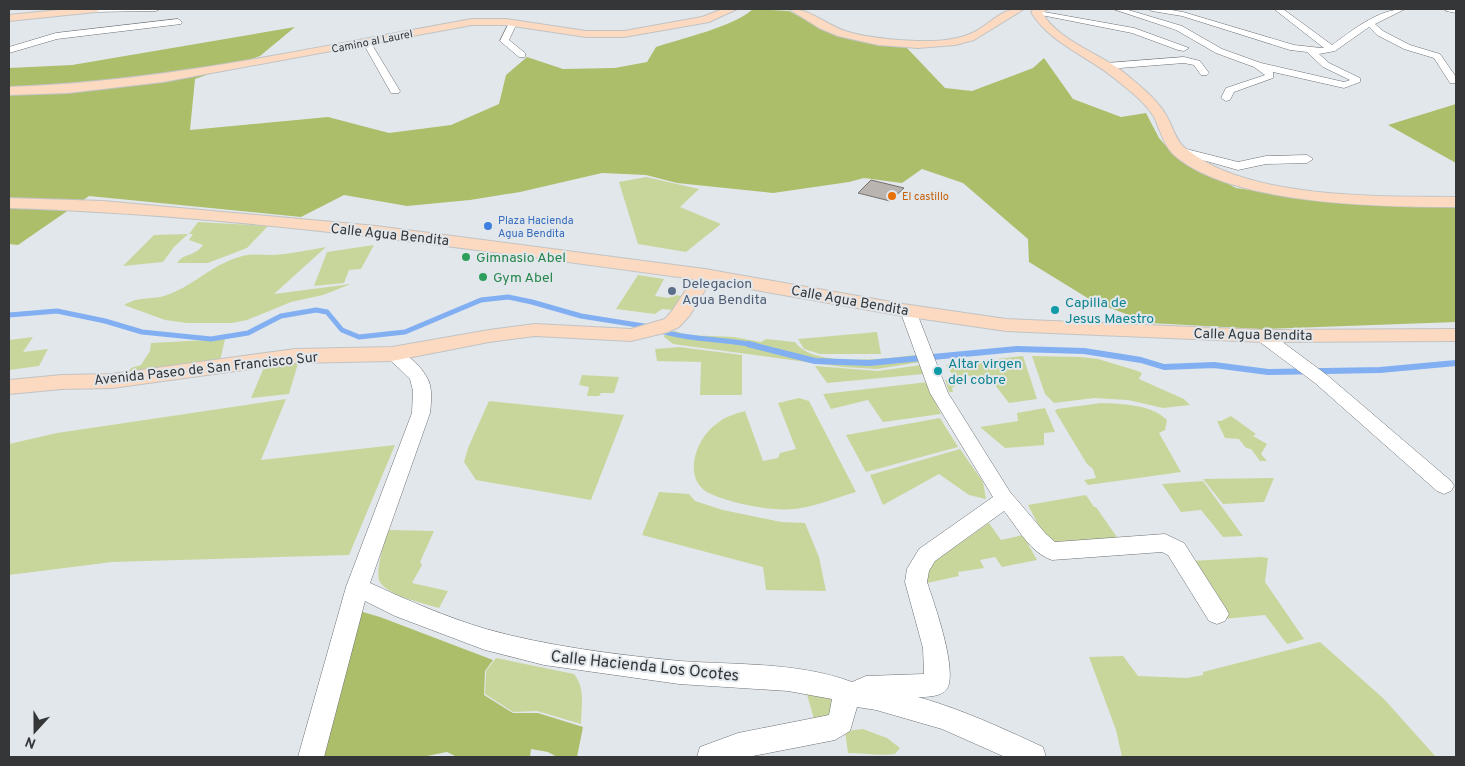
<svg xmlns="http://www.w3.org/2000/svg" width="1465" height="766" font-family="Overpass,sans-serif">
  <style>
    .green { fill: #c9d69b }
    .forest { fill: #adbe6b }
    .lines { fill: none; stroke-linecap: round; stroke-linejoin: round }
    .stream-far1 { stroke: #81aff2; stroke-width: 5 }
    .stream { stroke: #81aff2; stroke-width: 6 }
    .building { fill: #b9b4b0; stroke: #75716d }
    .minor-casing { stroke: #6d7175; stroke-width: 1 }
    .major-casing { stroke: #c2c3c3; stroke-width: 2 }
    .minor { fill: #fff; fill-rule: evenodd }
    .major { fill: #fbdac1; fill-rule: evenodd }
    .food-dot { fill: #e8710a; stroke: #e2e7ec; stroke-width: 2 }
    .shop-dot { fill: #3f7fe0; stroke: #e2e7ec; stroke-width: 2 }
    .leisure-dot { fill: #2e9e5b; stroke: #e2e7ec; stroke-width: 2 }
    .service-dot { fill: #5c6f8a; stroke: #e2e7ec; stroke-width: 2 }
    .culture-dot { fill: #0f9aa8; stroke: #e2e7ec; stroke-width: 2 }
    .labels { text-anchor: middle; stroke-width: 4; stroke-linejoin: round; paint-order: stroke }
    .far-street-label { font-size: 11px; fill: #343638; stroke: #e2e7ec }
    .far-food-label { font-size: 11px; fill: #c56008; stroke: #e2e7ec; text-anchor: start }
    .far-shop-label { font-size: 11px; fill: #366cbe; stroke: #e2e7ec; text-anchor: start }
    .street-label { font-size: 14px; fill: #343638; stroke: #e2e7ec }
    .leisure-label { font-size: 14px; fill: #27864d; stroke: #e2e7ec; text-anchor: start }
    .service-label { font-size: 14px; fill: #4e5e75; stroke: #e2e7ec; text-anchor: start }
    .culture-label { font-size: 14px; fill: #0d838f; stroke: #e2e7ec; text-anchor: start }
    .near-street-label { font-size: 16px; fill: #343638; stroke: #e2e7ec }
  </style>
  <rect width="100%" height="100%" fill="#e2e7ec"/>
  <g class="green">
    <path d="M646 177 699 189 680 207 721 224 686 252 638 244 619 182Z"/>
    <path d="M198 222 268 226 247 248 208 263H177C185 252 193 258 203 245L189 240 193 234H189Z"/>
    <path d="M188 234 174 247 163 262 123 266 154 235Z"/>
    <path d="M374 245 361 269 349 270 344 283 314 286 327 252Z"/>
    <path d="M326 247 274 294 351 284 323 295 291 302 247 320 232 323H187L165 320 124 305C139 296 149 300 164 296 191 288 211 265 239 257 250 253 261 255 273 255 291 254 308 250 326 247Z"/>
    <path d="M638 275 664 279 655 296 669 298 671 294 681 296 672 310 662 309 655 314 616 309Z"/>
    <path d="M675 331 687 335 734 337 761 342 766 339 795 342C814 369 887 358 917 355L921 362 877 369 843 367 673 344 663 336Z"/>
    <path d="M877 332 881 354H820L804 349 798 339Z"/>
    <path d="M33 337 23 352 48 349 39 366 9 370V340Z"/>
    <path d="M225 339 220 361 128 373 131 368 141 365 150 351 151 343Z"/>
    <path d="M679 347 742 355V395H700L701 362 657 361 655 349Z"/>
    <path d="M1023 356 1037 399 1009 403 995 385H984L981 381 965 374 960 383 952 388 953 392H949L945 380 955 378 946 365Z"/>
    <path d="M1032 356 1080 357 1098 359 1138 371 1142 373 1139 379 1184 399 1190 405 1163 408 1128 400 1094 398 1054 403 1045 394Z"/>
    <path d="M299 360 289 394 251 398 265 365Z"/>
    <path d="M921 365 924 374 827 383 815 366 878 371Z"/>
    <path d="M582 375 619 377 614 393H601L599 396H587L589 387 579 385Z"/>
    <path d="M928 382 930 391 941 414 883 422 868 400 831 409 823 394Z"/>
    <path d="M799 398 809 401 856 492C838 497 819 505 801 508 777 513 733 504 711 494 682 482 694 441 715 425 724 417 734 414 745 411L763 461 778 458 780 453 796 449 778 403Z"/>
    <path d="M286 399 261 460 395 445 349 555 112 562 9 575V444L57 433Z"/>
    <path d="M489 401 624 415 591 500 476 480 464 462 468 448Z"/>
    <path d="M1101 403C1122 404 1151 404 1167 420L1165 430 1159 433 1181 472 1088 485 1084 480 1096 478 1093 469 1087 464 1055 411 1057 409Z"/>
    <path d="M1045 408 1055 432 1044 433V445L1005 448 980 427 1018 421 1017 413Z"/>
    <path d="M1231 416 1256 434 1253 436 1267 444 1261 454 1267 461H1260L1251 449 1246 448 1239 439 1225 438 1217 421H1221Z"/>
    <path d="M940 418 958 447 866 472 846 435Z"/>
    <path d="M960 449 983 482 986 499 969 495 939 474 883 505 870 475Z"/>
    <path d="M1274 478 1264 502 1223 504 1203 479Z"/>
    <path d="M1203 481 1243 536 1223 537 1201 510 1181 512 1162 484Z"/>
    <path d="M659 492 689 494 695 501 723 510 781 522 805 523 819 557 826 591 766 590 763 567 642 535Z"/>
    <path d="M1086 495 1094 507H1096L1121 543 1057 547 1040 528 1028 505Z"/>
    <path d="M989 523 1001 540 1023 535 1037 560 1002 567 995 557 980 560 984 568 958 572 959 576 927 583 926 577 930 564Z"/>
    <path d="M389 530 434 531 420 562 422 565 412 583 448 591 439 608C426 604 384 595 379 580 376 569 384 541 389 530Z"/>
    <path d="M1261 557 1268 558 1265 582 1304 639 1287 644 1265 615 1223 619 1191 561Z"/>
    <path d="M1320 642 1384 699 1436 757H1122L1116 730 1089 657 1123 656 1138 676 1187 678 1203 675V672Z"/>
    <path d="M496 658 574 674C586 689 581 707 581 724L537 711 513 712 485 694 486 671Z"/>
    <path d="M806 691 828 697 833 702 830 714 814 719Z"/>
    <path d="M863 729 887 738 900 748 895 754C879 756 864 753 848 753L845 731Z"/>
  </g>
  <g class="forest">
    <path d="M753 9 789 11 824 30 863 41 906 47 945 88 972 91 1033 68 1044 58 1073 99 1121 117 1146 113 1159 138 1174 155 1236 188 1337 202 1456 206V322L1260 329 1150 323 1094 302 1029 262 1028 239 963 183 922 169 902 183 864 178 849 182 773 193 677 183 646 175 602 173 520 192 470 200 407 206 344 195 301 217 89 196 18 245 9 244V68L72 65 295 27 260 56 195 79 190 130 328 117 389 133 451 125 499 104 506 75 527 57 563 69 615 68 647 62 656 47C683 38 733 27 753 9Z"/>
    <path d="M1456 104V163L1388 125Z"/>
    <path d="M356 610 380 617 493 660 485 671 484 695 513 713H538L583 727 577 757H557L548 752 531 749 530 757H457L447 752 422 757H317Z"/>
  </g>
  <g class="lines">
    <g class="stream-far1">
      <path d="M9 315 57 311 105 321 142 332 211 339 248 333 281 316 316 310 327 312 342 330 359 337 405 332 481 300 508 297 532 302 581 316 650 327"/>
      <path d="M658 330C687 340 723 339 754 345"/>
    </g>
    <path class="stream" d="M748 344 815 361 869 363 1017 349 1084 351 1141 360 1164 367 1214 365 1268 372 1380 370 1456 363"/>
  </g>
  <path class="building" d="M871 180 904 188 890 201 858 193Z"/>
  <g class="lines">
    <defs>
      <g id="minor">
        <path d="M87 9H160L156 11 90 12H87Z"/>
        <path d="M1113 9H1125L1182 26 1222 49 1261 63 1344 82 1350 80 1323 67 1307 52 1290 50 1182 16 1152 11 1148 9H1166L1183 12 1294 45 1321 48H1324L1274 9H1283L1332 45C1353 30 1378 9 1405 9L1375 24 1383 31 1410 45 1440 54 1456 77V83H1450L1434 58 1404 49 1377 35 1369 27 1335 51 1319 54 1329 63 1360 78V82L1344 88 1273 72V78L1234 92 1230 100 1226 101 1221 98 1226 88 1265 75 1254 67 1216 53 1176 30Z"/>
        <path d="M1445 9H1456V13L1446 11Z"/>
        <path d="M1033 10 1134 28 1189 48 1184 51 1178 50 1132 33 1036 14 1032 12Z"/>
        <path d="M178 19 182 22 181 24 57 39 9 53V47L56 33Z"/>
        <path d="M510 21 517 23 509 40 525 53V57H519L500 41Z"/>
        <path d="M367 40 371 43 400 91 399 93H391L390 91 363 43Z"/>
        <path d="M1184 57 1200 61 1209 73 1207 75H1201L1194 65 1184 63 1107 69 1102 66 1107 63Z"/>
        <path d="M1178 147 1238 162 1266 156 1307 155 1313 159 1307 163 1266 164 1238 170 1174 152 1172 150Z"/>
        <path d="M910 311 916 313 918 316 948 393 1010 492 1046 534 1055 542 1165 534 1184 543 1225 607 1229 614 1225 621 1217 624 1209 621 1168 555 1162 552 1052 560C1029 552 1019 529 1004 511L935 561 929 571 927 582C934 603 958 670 947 689 941 697 927 697 918 697 961 709 1002 728 1043 747L1046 757H1005L942 729 876 710 857 707 850 731 835 740 748 757H697L700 747 738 733 829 715 832 699 788 691 679 684 544 665 485 650 395 616 365 601 324 757H298L346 587 412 413 413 391 410 379 384 354 386 350C402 346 426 369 430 385 432 394 431 404 430 413L370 583C407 600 446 617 486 629 546 646 618 655 680 661 737 665 798 662 852 682L866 676 924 674 923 648 905 582 907 569 919 549 993 497 930 393 902 316 904 313Z"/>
        <path d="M1263 331 1269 332 1327 375 1451 481 1454 486 1451 491 1444 494 1437 491 1315 383 1257 340 1255 336 1257 332Z"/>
      </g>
      <g id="major">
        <path d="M68 9H101L96 12 9 21V15Z"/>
        <path d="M723 9H737L709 22 624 37H586L507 25H472L163 82 68 93 9 95V87C165 82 319 46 472 19H507L586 31H624L702 17Z"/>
        <path d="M789 9C809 8 825 24 845 31 868 38 893 40 917 41 934 41 954 41 970 34 991 25 1000 7 1024 9L974 40 955 45 918 48 878 45 838 36 819 28Z"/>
        <path d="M1035 9H1048L1042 13C1061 43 1101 53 1127 75 1141 87 1157 99 1166 115 1173 126 1175 140 1185 148 1247 200 1379 196 1456 197V207C1383 207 1228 205 1173 154 1163 144 1160 129 1154 117 1146 103 1131 92 1119 82 1091 57 1051 45 1031 12Z"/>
        <path d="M9 198 103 201 376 226 705 269 903 304 1006 319 1263 330 1456 329V341L1263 342 1006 331 903 316 710 282 690 315 679 327 668 332 631 341 535 336 489 342 392 361 295 363 112 388 62 389 9 394V380L62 375 112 374 295 349 392 347 489 330 535 324 631 329 665 319 672 311 693 279C466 248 238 215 9 208Z"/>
      </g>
    </defs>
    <use href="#minor" class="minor-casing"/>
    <use href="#major" class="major-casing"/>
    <use href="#minor" class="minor"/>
    <use href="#major" class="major"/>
  </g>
  <circle class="food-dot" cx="892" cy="196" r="5"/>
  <circle class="shop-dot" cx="488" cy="226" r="5"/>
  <g class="leisure-dot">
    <circle cx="466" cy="257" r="5"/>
    <circle cx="483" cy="277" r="5"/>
  </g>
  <circle class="service-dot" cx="672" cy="291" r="5"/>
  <g class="culture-dot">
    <circle cx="1055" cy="310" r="5"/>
    <circle cx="938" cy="371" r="5"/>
  </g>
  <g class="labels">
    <g class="far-street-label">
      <text transform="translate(372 41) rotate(-11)" y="4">Camino al Laurel</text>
    </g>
    <g class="far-food-label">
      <text x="902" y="200">El castillo</text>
    </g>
    <g class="far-shop-label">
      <text x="498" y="224">Plaza Hacienda<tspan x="498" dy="13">Agua Bendita</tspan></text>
    </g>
    <g class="street-label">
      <text transform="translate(390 234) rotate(6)" y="5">Calle Agua Bendita</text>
      <text transform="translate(850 300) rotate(10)" y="5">Calle Agua Bendita</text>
      <text transform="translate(1253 334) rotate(1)" y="5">Calle Agua Bendita</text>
      <text transform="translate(206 368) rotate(-6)" y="5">Avenida Paseo de San Francisco Sur</text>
    </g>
    <g class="leisure-label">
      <text x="476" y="262">Gimnasio Abel</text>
      <text x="493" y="282">Gym Abel</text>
    </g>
    <g class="service-label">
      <text x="682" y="288">Delegacion<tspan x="682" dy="16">Agua Bendita</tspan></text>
    </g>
    <g class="culture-label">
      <text x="1065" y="307">Capilla de<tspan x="1065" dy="16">Jesus Maestro</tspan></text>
      <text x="948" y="368">Altar virgen<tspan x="948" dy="16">del cobre</tspan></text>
    </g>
    <g class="near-street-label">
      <text transform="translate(645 665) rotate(6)" y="6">Calle Hacienda Los Ocotes</text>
    </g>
  </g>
  <rect width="1465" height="766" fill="none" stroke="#343638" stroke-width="20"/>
  <g transform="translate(35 731) rotate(201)" stroke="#e2e7ec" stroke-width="4" paint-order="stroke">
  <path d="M0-4L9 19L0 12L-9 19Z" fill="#343638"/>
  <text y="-8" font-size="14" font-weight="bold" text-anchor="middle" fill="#343638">N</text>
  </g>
</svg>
